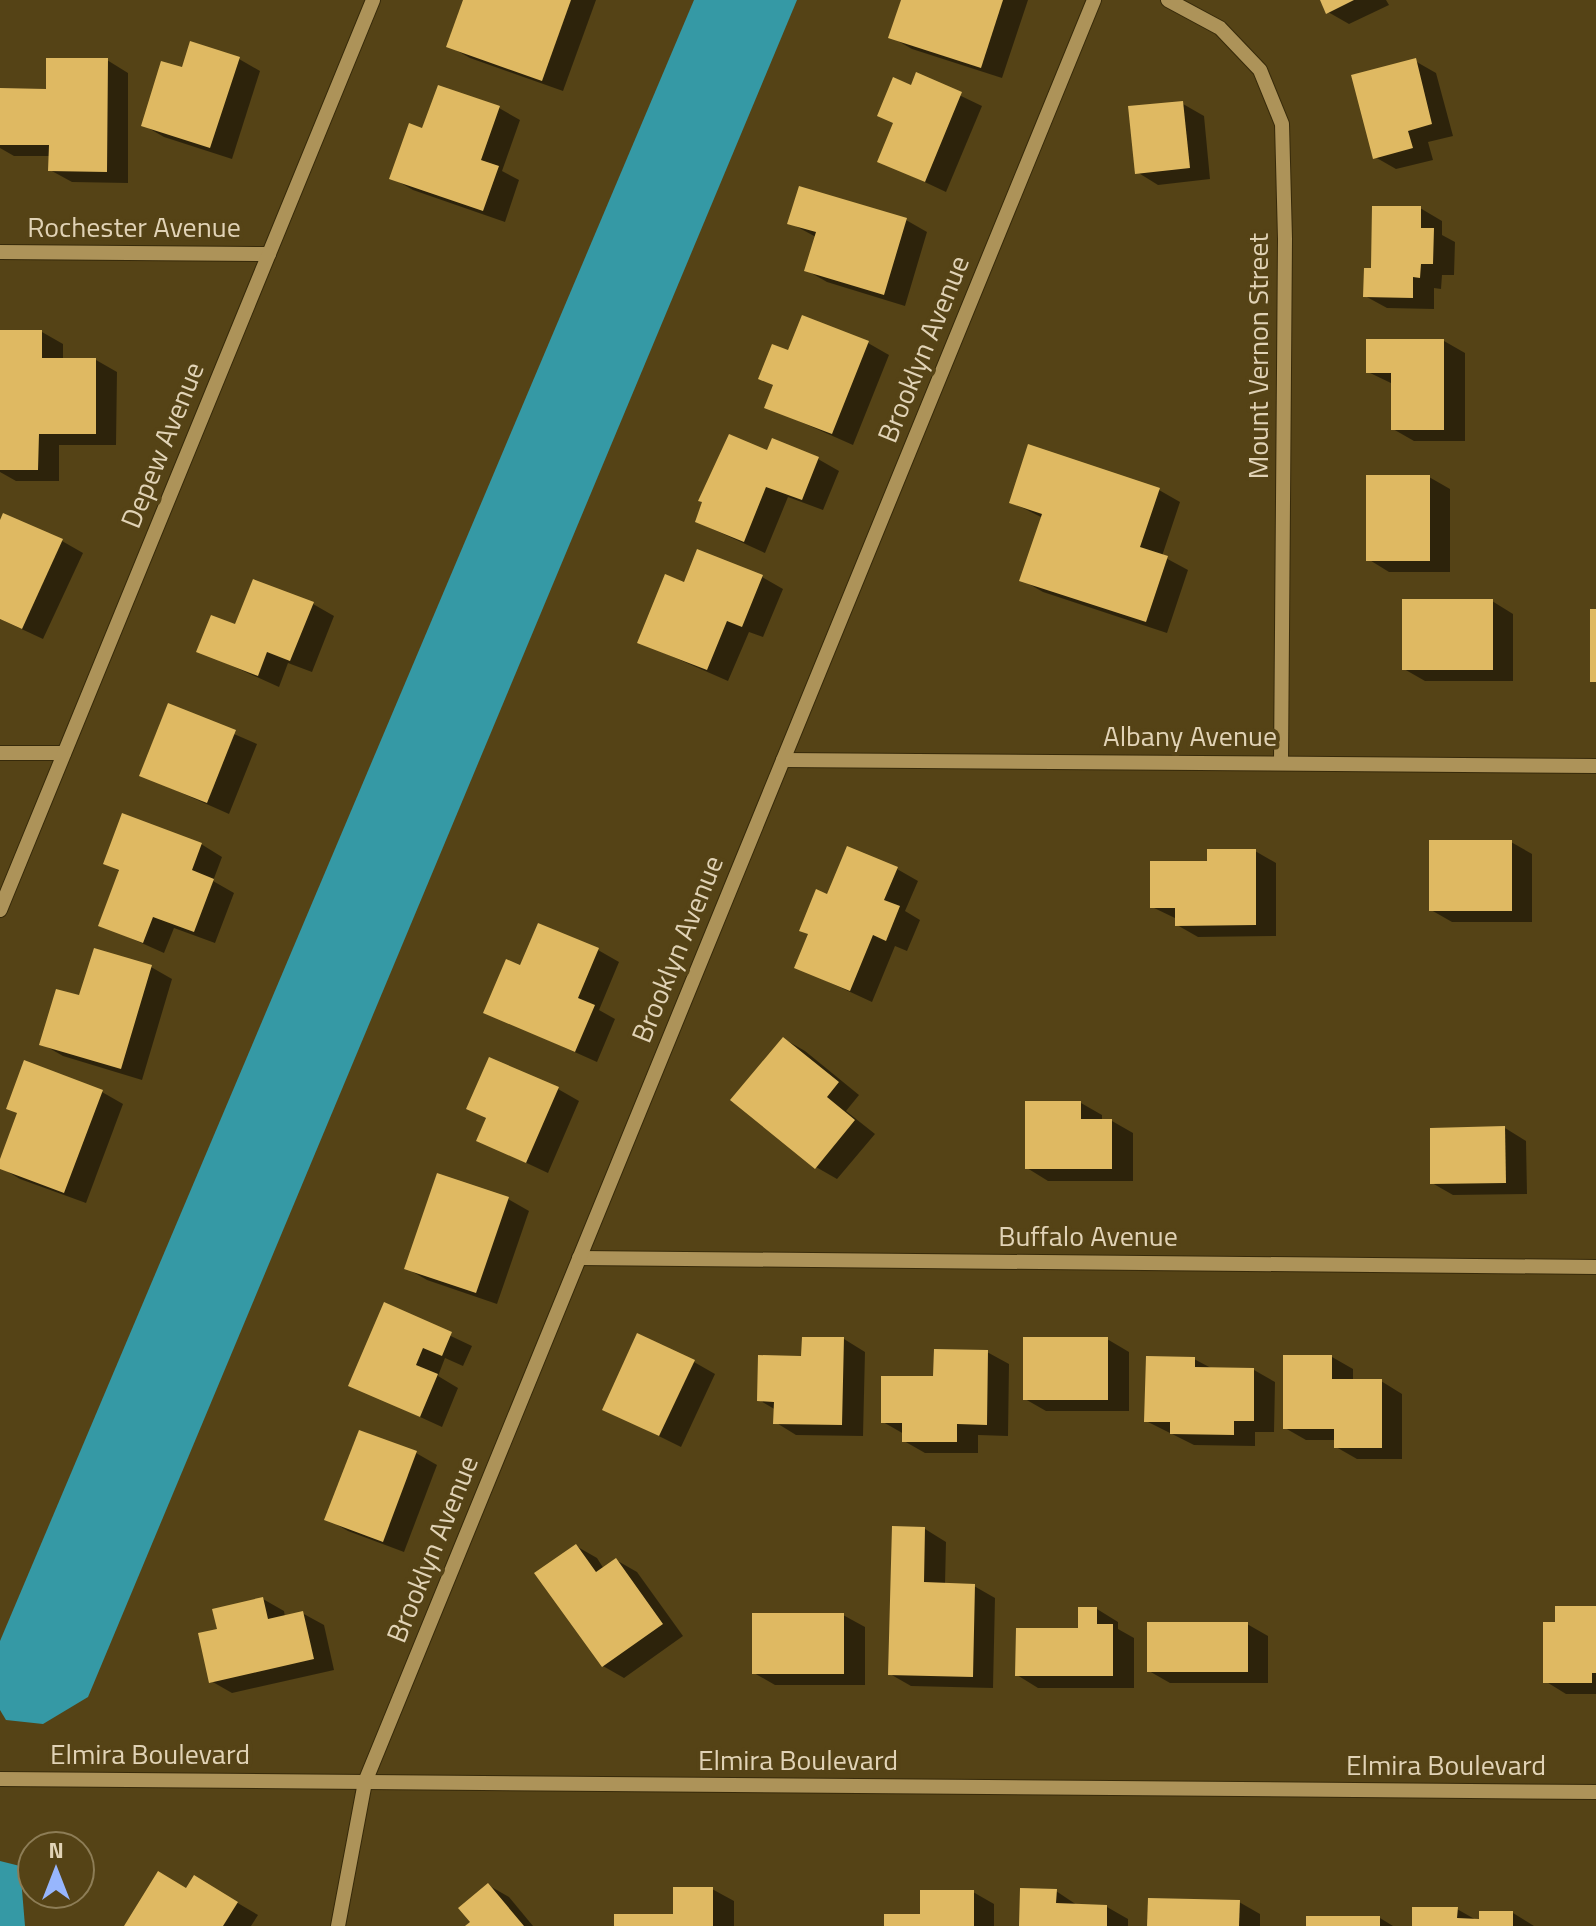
<svg xmlns="http://www.w3.org/2000/svg" width="1596" height="1926" font-family="'Titillium Web',sans-serif">
  <style>
    .water { fill: #3599a5 }
    .shadow { fill: #0007 }
    .building { fill: #dfb962 }
    .lines { fill: none; stroke-linecap: round; stroke-linejoin: round }
    .minor-casing { stroke: #372a0a; stroke-width: 16 }
    .minor { stroke: #ad9359; stroke-width: 14 }
    .labels { text-anchor: middle; stroke-width: 8; stroke-linejoin: round; paint-order: stroke }
    .street-label { font-size: 28px; fill: #e1d3b6; stroke: #554316 }
  </style>
  <rect width="100%" height="100%" fill="#554316"/>
  <g class="water">
    <path d="M694 0H797L88 1697 43 1724 6 1720 0 1710V1641Z"/>
    <path d="M0 1861 20 1866 25 1926H0Z"/>
  </g>
  <g class="shadow">
    <path d="M465 0H596L563 91 470 58 449 46Z"/>
    <path d="M903 0H1028L1002 78 912 49 891 37Z"/>
    <path d="M1322 0H1386L1389 5 1349 24 1328 12Z"/>
    <path d="M239 59 260 71 232 159 164 137 143 125 183 69Z"/>
    <path d="M107 60 128 73V183L72 182 50 170 51 156H14L0 148V90L48 91Z"/>
    <path d="M1415 61 1436 73 1453 136 1428 142 1433 160 1396 169 1375 157Z"/>
    <path d="M917 75 982 106 946 192 880 161Z"/>
    <path d="M1183 104 1204 116 1210 179 1158 185 1137 172Z"/>
    <path d="M499 108 520 120 502 171 519 180 505 222 413 190 392 178 423 131Z"/>
    <path d="M1420 208 1442 221V235L1455 242 1454 275H1442L1441 289 1434 288V309L1387 308 1365 296Z"/>
    <path d="M906 220 927 232 905 306 827 282 806 270 816 237 790 223Z"/>
    <path d="M0 332H42L63 344V360H96L117 372 116 445H59V481H16L0 472Z"/>
    <path d="M1444 341 1465 353V441H1414L1393 429V384L1368 372Z"/>
    <path d="M868 343 889 355 853 445 767 407 774 386 761 378 789 353Z"/>
    <path d="M768 452 818 459 839 471 823 510 788 497 765 553 697 522Z"/>
    <path d="M1429 477 1450 489V572H1389L1368 559Z"/>
    <path d="M1159 490 1180 502 1162 556 1188 570 1167 633 1043 592 1022 580 1043 518 1011 502Z"/>
    <path d="M0 525 62 541 83 553 43 639 0 619Z"/>
    <path d="M762 577 783 589 763 637 749 632 728 681 639 642 685 584Z"/>
    <path d="M1492 601 1513 614V681H1425L1404 669Z"/>
    <path d="M313 604 334 616 312 672 288 663 279 687 199 651 236 627Z"/>
    <path d="M169 706 257 744 229 814 141 775Z"/>
    <path d="M1511 842 1532 854V922H1452L1431 910Z"/>
    <path d="M201 844 222 857 213 881 234 893 215 943 174 928 164 953 101 925 121 872 105 863Z"/>
    <path d="M1255 851 1276 863V936L1198 937 1177 925V919L1152 907 1209 863Z"/>
    <path d="M897 869 918 881 905 911 920 920 907 951 895 946 872 1002 796 967Z"/>
    <path d="M95 950 151 967 172 979 142 1080 63 1056 42 1044 81 998Z"/>
    <path d="M598 950 619 962 599 1010 615 1019 597 1062 485 1012 521 968Z"/>
    <path d="M784 1039 805 1051 859 1095 846 1111 875 1134 837 1179 816 1167Z"/>
    <path d="M558 1089 579 1101 548 1173 478 1140 487 1119 469 1109Z"/>
    <path d="M102 1092 123 1104 86 1203 20 1179 0 1167 19 1114Z"/>
    <path d="M1081 1103 1102 1115V1121H1112L1133 1133V1181H1048L1027 1168Z"/>
    <path d="M1505 1128 1526 1141 1527 1194 1453 1195 1432 1183Z"/>
    <path d="M508 1199 529 1211 497 1304 427 1280 406 1268Z"/>
    <path d="M385 1305 472 1346 463 1366 445 1358 438 1376 458 1388 442 1427 350 1385Z"/>
    <path d="M844 1339 865 1352 863 1436 796 1435 775 1422 776 1410 759 1400 803 1358Z"/>
    <path d="M1107 1339 1129 1352V1411H1046L1025 1399Z"/>
    <path d="M987 1352 1009 1364 1008 1436 978 1435V1453H925L904 1441V1434L883 1422Z"/>
    <path d="M1332 1357 1353 1369V1381H1381L1402 1394V1459H1357L1336 1447V1440H1306L1285 1428Z"/>
    <path d="M1194 1359 1213 1369 1254 1370 1275 1382 1274 1432H1255V1446L1194 1445 1146 1421Z"/>
    <path d="M694 1362 715 1374 681 1447 604 1409Z"/>
    <path d="M416 1453 437 1465 404 1552 348 1531 327 1519Z"/>
    <path d="M925 1529 946 1542 945 1585 974 1586 995 1598 993 1688 911 1686 890 1674Z"/>
    <path d="M576 1546 597 1558 604 1569 616 1560 637 1572 683 1636 624 1678 603 1666Z"/>
    <path d="M263 1599 284 1611 285 1617 302 1613 324 1625 334 1670 232 1693 211 1681 219 1631Z"/>
    <path d="M1596 1608V1694H1566L1545 1681 1557 1624Z"/>
    <path d="M1097 1609 1118 1622V1629L1134 1638V1688H1038L1017 1675 1080 1630Z"/>
    <path d="M843 1615 865 1627V1685H775L754 1673Z"/>
    <path d="M1247 1624 1268 1636V1683H1170L1149 1671Z"/>
    <path d="M195 1878 258 1915 251 1926H129L187 1890Z"/>
    <path d="M488 1885 509 1897 533 1926H469Z"/>
    <path d="M712 1889 734 1901V1926H616L675 1916Z"/>
    <path d="M1056 1891 1077 1905 1107 1907 1128 1919V1926H1021Z"/>
    <path d="M973 1892 994 1904V1926H886L922 1916Z"/>
    <path d="M1239 1902 1260 1914V1926H1149Z"/>
    <path d="M1457 1909 1478 1921 1513 1913 1534 1926H1414Z"/>
    <path d="M1380 1918 1393 1926H1308Z"/>
  </g>
  <g class="building">
    <path d="M463 0H571L542 81 446 47Z"/>
    <path d="M901 0H1003L981 68 888 38Z"/>
    <path d="M1320 0H1354L1326 14Z"/>
    <path d="M190 41 240 57 210 148 141 126 161 61 182 67Z"/>
    <path d="M46 58H108L107 172 48 171 49 145H0V88L46 89Z"/>
    <path d="M1416 58 1432 124 1408 131 1413 148 1373 159 1351 75Z"/>
    <path d="M916 72 962 92 925 182 877 162 893 123 877 116 893 77 911 85Z"/>
    <path d="M438 85 500 106 481 160 499 166 483 211 389 179 409 123 422 128Z"/>
    <path d="M1183 101 1190 168 1135 174 1128 106Z"/>
    <path d="M799 186 907 218 884 295 804 271 816 232 787 224Z"/>
    <path d="M1372 206H1421V228H1434L1433 264H1421L1420 278 1413 277V298L1363 297 1364 268H1371Z"/>
    <path d="M802 315 869 341 832 434 764 408 773 385 758 379 772 344 788 350Z"/>
    <path d="M0 330H42V358H96V434H39L38 470H0Z"/>
    <path d="M1366 339H1444V430H1391V373H1366Z"/>
    <path d="M729 434 767 450 772 438 819 457 802 500 766 487 744 542 695 522 702 502 698 501Z"/>
    <path d="M1028 444 1160 488 1140 547 1168 556 1146 622 1019 581 1042 514 1009 503Z"/>
    <rect x="1366" y="475" width="64" height="86"/>
    <path d="M3 513 63 539 22 629 0 619V520Z"/>
    <path d="M697 549 763 575 742 627 727 621 707 670 637 643 665 574 684 582Z"/>
    <path d="M253 579 314 602 290 661 267 652 258 676 196 652 211 615 235 624Z"/>
    <rect x="1402" y="599" width="91" height="71"/>
    <rect x="1590" y="609" width="6" height="73"/>
    <path d="M168 703 236 730 207 803 139 776Z"/>
    <path d="M122 813 202 843 192 870 214 879 194 932 153 917 143 943 98 926 119 870 103 864Z"/>
    <rect x="1429" y="840" width="83" height="71"/>
    <path d="M847 846 898 867 884 900 900 906 886 941 873 935 850 991 794 968 808 934 799 931 816 889 827 894Z"/>
    <path d="M1207 849H1256V925L1175 926V908H1150V861H1207Z"/>
    <path d="M538 923 599 948 578 998 595 1005 575 1052 483 1013 506 959 520 965Z"/>
    <path d="M94 948 152 965 121 1069 39 1045 56 989 79 995Z"/>
    <path d="M783 1037 839 1082 827 1097 855 1120 815 1169 730 1100Z"/>
    <path d="M489 1057 559 1087 526 1163 476 1141 486 1118 466 1109Z"/>
    <path d="M24 1060 103 1090 64 1193 0 1169V1159L17 1113 6 1109Z"/>
    <path d="M1025 1101H1081V1119H1112V1169H1025Z"/>
    <path d="M1505 1126 1506 1183 1430 1184V1128Z"/>
    <path d="M437 1173 509 1197 476 1293 404 1269Z"/>
    <path d="M384 1302 452 1332 442 1356 423 1348 416 1365 438 1374 420 1417 348 1386Z"/>
    <path d="M637 1333 695 1360 659 1436 602 1410Z"/>
    <path d="M802 1337H844L842 1425 773 1424 774 1402 757 1401 758 1355 801 1356Z"/>
    <rect x="1023" y="1337" width="85" height="63"/>
    <path d="M934 1349 988 1350 987 1425 957 1424V1442H902V1423H881V1376H933Z"/>
    <path d="M1283 1355H1332V1379H1382V1448H1334V1429H1283Z"/>
    <path d="M1146 1356 1195 1357V1367L1254 1368V1421H1234V1435L1170 1434V1422H1144Z"/>
    <path d="M359 1430 417 1451 383 1542 324 1520Z"/>
    <path d="M892 1526 925 1527 924 1582 975 1584 973 1677 888 1675Z"/>
    <path d="M576 1544 596 1572 616 1558 663 1624 602 1667 534 1573Z"/>
    <path d="M263 1597 268 1619 303 1611 314 1659 209 1683 198 1633 217 1629 212 1609Z"/>
    <path d="M1555 1606H1596V1673H1592V1683H1543V1622H1555Z"/>
    <path d="M1078 1607H1097V1624H1113V1676H1015L1016 1628H1078Z"/>
    <rect x="752" y="1613" width="92" height="61"/>
    <rect x="1147" y="1622" width="101" height="50"/>
    <path d="M158 1871 186 1888 194 1875 238 1902 223 1926H124Z"/>
    <path d="M488 1883 524 1926H465L470 1922 458 1908Z"/>
    <path d="M673 1887H713V1926H614V1914H673Z"/>
    <path d="M1020 1888 1057 1889 1056 1903 1107 1905V1926H1019Z"/>
    <path d="M920 1890H974V1926H884V1914H920Z"/>
    <path d="M1148 1898 1240 1900 1239 1926H1147Z"/>
    <path d="M1412 1907H1458L1457 1918 1479 1919V1911H1513V1926H1412Z"/>
    <rect x="1306" y="1916" width="74" height="10"/>
  </g>
  <g class="lines">
    <defs>
      <g id="minor">
        <path d="M1168 0 1220 28 1260 70 1282 124 1285 239 1281 763"/>
        <path d="M0 252 269 254"/>
        <path d="M0 753H64"/>
        <path d="M783 760 1596 766"/>
        <path d="M0 910 373 0"/>
        <path d="M579 1258 1596 1267"/>
        <path d="M0 1779 1596 1792"/>
        <path d="M338 1926 365 1782 1094 0"/>
      </g>
    </defs>
    <use href="#minor" class="minor-casing"/>
    <use href="#minor" class="minor"/>
  </g>
  <g class="labels">
    <g class="street-label">
      <text x="134" y="237">Rochester Avenue</text>
      <text transform="translate(923 349) rotate(-68)" y="10">Brooklyn Avenue</text>
      <text transform="translate(1258 356) rotate(-90)" y="10">Mount Vernon Street</text>
      <text transform="translate(162 445) rotate(-68)" y="10">Depew Avenue</text>
      <text x="1190" y="746">Albany Avenue</text>
      <text transform="translate(677 949) rotate(-68)" y="10">Brooklyn Avenue</text>
      <text x="1088" y="1246">Buffalo Avenue</text>
      <text transform="translate(432 1549) rotate(-68)" y="10">Brooklyn Avenue</text>
      <text x="150" y="1764">Elmira Boulevard</text>
      <text x="798" y="1770">Elmira Boulevard</text>
      <text x="1446" y="1775">Elmira Boulevard</text>
    </g>
  </g>
  <g transform="translate(56 1870)"><circle r="38" fill="#554316" stroke="#8d7d56" stroke-width="2"/>
  <path d="M0-6L14 30L0 20L-14 30Z" fill="#97b6fd"/>
  <text y="-12" font-size="22" font-weight="bold" text-anchor="middle" fill="#e1d3b6">N</text>
  </g>
</svg>
